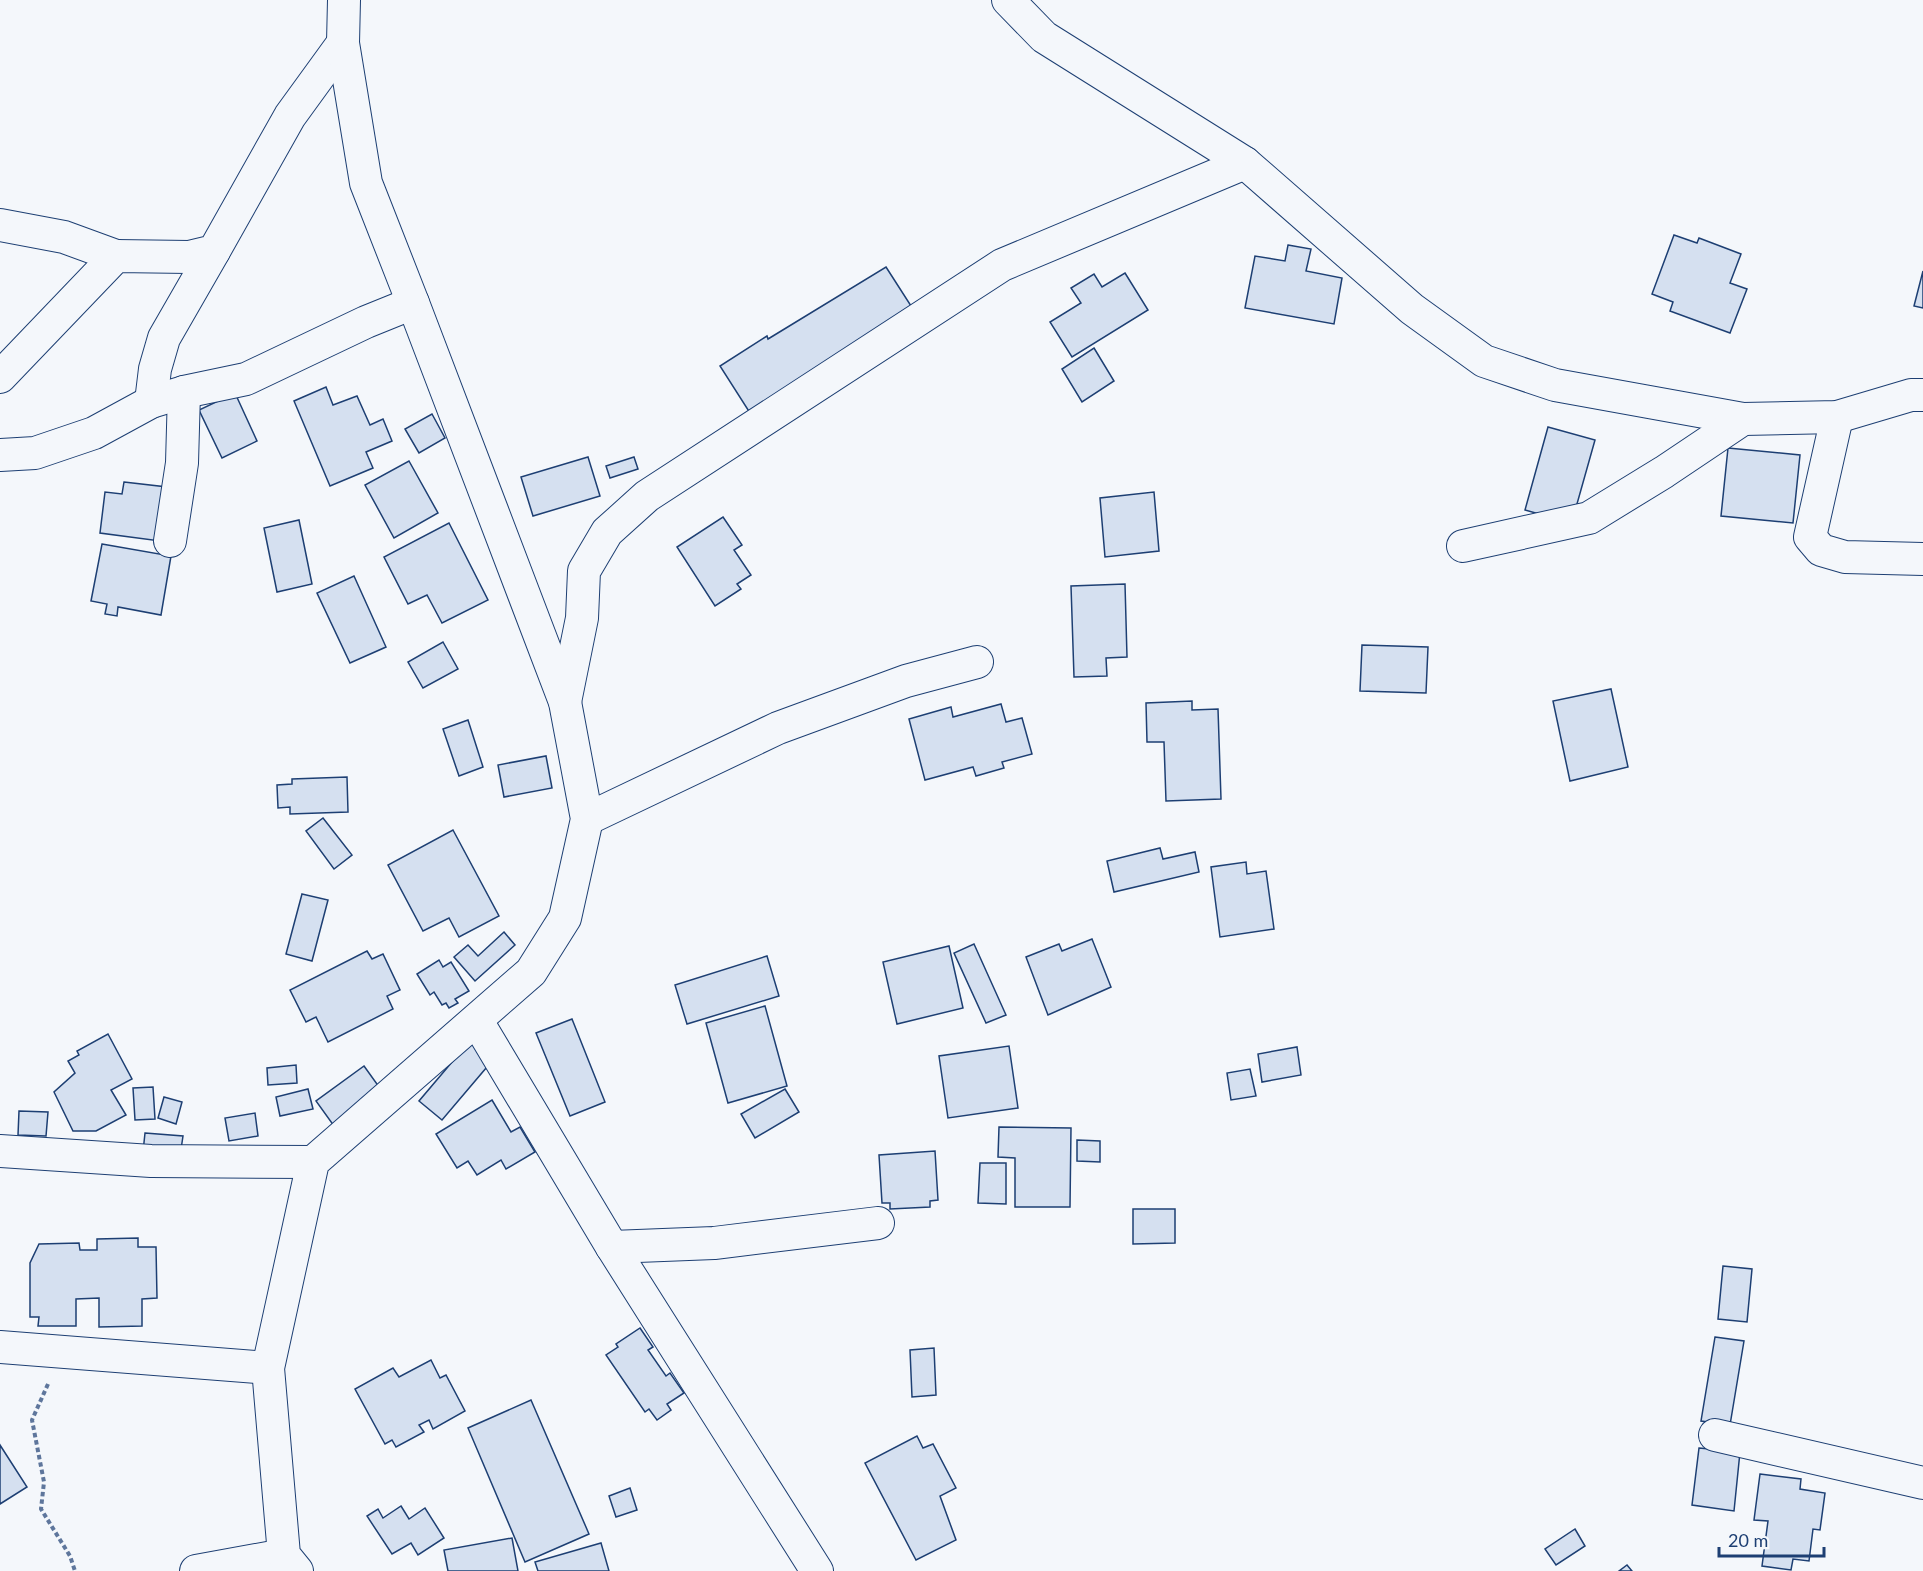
<svg xmlns="http://www.w3.org/2000/svg" width="1923" height="1571" font-family="Lato,sans-serif">
  <style>
    .building { fill: #d5e0f0; stroke: #1d3f73; stroke-width: 1.5 }
    .lines { fill: none; stroke-linecap: round; stroke-linejoin: round }
    .street-casing { stroke: #1d3f73; stroke-width: 34 }
    .path { stroke: #5e769c; stroke-width: 4; stroke-dasharray: 4.5 3; stroke-linecap: butt }
    .street { stroke: #f4f7fb; stroke-width: 32 }
  </style>
  <rect width="100%" height="100%" fill="#f4f7fb"/>
  <g class="building">
    <path d="M1674 235 1697 243 1699 238 1741 254 1730 283 1747 289 1730 333 1670 311 1673 302 1652 294Z"/>
    <path d="M1288 245 1311 249 1306 271 1342 278 1334 324 1245 308 1255 256 1285 261Z"/>
    <path d="M886 267 913 309 750 413 720 366 767 336 768 339Z"/>
    <path d="M1923 271V308L1914 306Z"/>
    <path d="M1125 273 1148 310 1072 357 1050 322 1081 303 1071 288 1094 274 1102 287Z"/>
    <path d="M1094 348 1114 381 1082 402 1062 369Z"/>
    <path d="M326 387 333 405 357 396 370 425 383 419 392 441 366 452 373 468 330 486 294 401Z"/>
    <path d="M235 393 257 441 222 458 199 410Z"/>
    <path d="M432 414 445 438 419 453 405 429Z"/>
    <path d="M1548 427 1595 440 1575 511 1560 520 1525 510Z"/>
    <path d="M1728 448 1800 455 1793 523 1721 516Z"/>
    <path d="M588 457 600 496 533 516 521 477Z"/>
    <path d="M634 457 638 469 610 478 606 466Z"/>
    <path d="M409 461 438 513 394 538 365 485Z"/>
    <path d="M124 482 167 487 160 541 100 533 105 492 122 494Z"/>
    <path d="M1154 492 1159 551 1105 557 1100 498Z"/>
    <path d="M723 517 742 545 734 550 751 575 737 584 741 589 715 606 677 547Z"/>
    <path d="M299 520 312 584 277 592 264 528Z"/>
    <path d="M449 523 488 600 442 623 427 595 408 604 384 557Z"/>
    <path d="M102 544 171 556 161 615 118 607 117 616 105 614 107 604 91 601Z"/>
    <path d="M354 576 386 647 350 663 317 593Z"/>
    <path d="M1125 584 1127 657 1106 658 1107 676 1074 677 1071 586Z"/>
    <path d="M443 642 458 669 423 688 408 662Z"/>
    <path d="M1362 645 1428 647 1426 693 1360 691Z"/>
    <path d="M1611 689 1628 767 1570 781 1553 701Z"/>
    <path d="M1192 701V710L1218 709 1221 799 1166 801 1164 742H1147L1146 703Z"/>
    <path d="M1001 704 1006 722 1022 718 1032 754 1002 762 1004 768 976 776 973 767 925 780 909 719 951 707 953 717Z"/>
    <path d="M468 720 483 767 459 776 443 729Z"/>
    <path d="M546 756 552 788 504 797 498 765Z"/>
    <path d="M347 777 348 812 290 814V807L278 808 277 785 292 784V779Z"/>
    <path d="M323 818 352 855 334 869 306 831Z"/>
    <path d="M453 830 499 916 459 937 449 918 423 931 388 865Z"/>
    <path d="M1160 848 1163 859 1195 852 1199 872 1114 892 1107 861Z"/>
    <path d="M1246 862 1247 874 1266 871 1274 929 1220 937 1211 867Z"/>
    <path d="M302 894 328 900 312 961 286 954Z"/>
    <path d="M504 932 515 945 475 981 454 957 468 945 478 956Z"/>
    <path d="M1092 939 1111 987 1048 1015 1026 957 1059 944 1062 951Z"/>
    <path d="M974 944 1006 1015 986 1023 954 953Z"/>
    <path d="M949 946 963 1008 897 1024 883 962Z"/>
    <path d="M367 951 372 959 383 954 400 990 387 996 393 1009 328 1042 316 1017 306 1022 290 990Z"/>
    <path d="M767 956 779 996 687 1024 675 985Z"/>
    <path d="M439 960 443 967 451 962 469 991 455 999 458 1003 449 1008 446 1003 442 1005 434 992 430 995 417 974Z"/>
    <path d="M765 1006 787 1086 728 1103 706 1023Z"/>
    <path d="M572 1019 605 1102 570 1116 536 1033Z"/>
    <path d="M108 1034 132 1079 111 1090 126 1115 96 1131H73L54 1092 75 1073 68 1061 79 1055 77 1051Z"/>
    <path d="M469 1042 492 1061 442 1120 419 1101Z"/>
    <path d="M1009 1046 1018 1108 948 1118 939 1056Z"/>
    <path d="M1297 1047 1301 1075 1262 1082 1258 1054Z"/>
    <path d="M296 1065 297 1083 268 1085 267 1068Z"/>
    <path d="M364 1066 382 1091 334 1126 316 1101Z"/>
    <path d="M1250 1069 1256 1096 1231 1100 1227 1073Z"/>
    <path d="M153 1087 155 1119 135 1120 133 1088Z"/>
    <path d="M308 1089 313 1109 280 1116 276 1097Z"/>
    <path d="M785 1089 799 1112 755 1138 741 1114Z"/>
    <path d="M164 1097 182 1102 176 1124 158 1118Z"/>
    <path d="M492 1100 511 1132 520 1127 535 1152 506 1169 501 1160 477 1175 468 1161 457 1168 436 1134Z"/>
    <path d="M19 1111 48 1112 46 1136 18 1135Z"/>
    <path d="M255 1113 258 1136 229 1141 225 1118Z"/>
    <path d="M999 1127 1071 1128 1070 1207H1015V1158L998 1157Z"/>
    <path d="M145 1133 183 1136 180 1156 143 1152Z"/>
    <path d="M1077 1140 1100 1141V1162L1077 1161Z"/>
    <path d="M935 1151 938 1200 930 1201V1207L890 1209V1203H882L879 1155Z"/>
    <path d="M980 1163H1006V1204L978 1203Z"/>
    <path d="M1133 1209H1175V1243L1133 1244Z"/>
    <path d="M138 1238V1247H156L157 1298 142 1299V1326L99 1327V1298L76 1299V1326H38L39 1317H30V1263L39 1244 79 1243 80 1250H97V1239Z"/>
    <path d="M1723 1266 1752 1269 1747 1322 1718 1319Z"/>
    <path d="M640 1328 653 1347 648 1350 666 1376 670 1373 684 1393 667 1404 671 1410 657 1420 649 1409 645 1412 606 1355 618 1347 616 1344Z"/>
    <path d="M1715 1337 1744 1341 1730 1425 1701 1421Z"/>
    <path d="M934 1348 936 1395 912 1397 910 1350Z"/>
    <path d="M431 1360 440 1378 446 1375 465 1411 433 1429 429 1420 419 1425 424 1432 396 1447 392 1440 385 1444 355 1389 393 1368 399 1377Z"/>
    <path d="M531 1400 589 1534 525 1562 468 1428Z"/>
    <path d="M917 1436 923 1448 933 1444 956 1488 940 1496 956 1540 916 1560 865 1463Z"/>
    <path d="M0 1445 27 1487 0 1504Z"/>
    <path d="M1699 1448 1740 1452 1734 1511 1692 1505Z"/>
    <path d="M1760 1474 1801 1479 1800 1489 1825 1493 1820 1530 1813 1529 1809 1561 1793 1559 1791 1570 1762 1566 1768 1521 1754 1520Z"/>
    <path d="M630 1488 637 1510 616 1517 609 1496Z"/>
    <path d="M401 1506 409 1519 425 1508 444 1538 418 1555 411 1543 392 1554 367 1516 378 1509 383 1518Z"/>
    <path d="M1575 1529 1585 1546 1556 1565 1545 1549Z"/>
    <path d="M512 1538 518 1571H448L444 1550Z"/>
    <path d="M601 1543 609 1571H538L535 1562Z"/>
    <path d="M1627 1565 1632 1571H1619Z"/>
  </g>
  <g class="lines">
    <defs>
      <g id="street">
        <path d="M1008 0 1044 37 1245 163 1412 309 1484 361 1555 385 1743 419 1837 417 1911 395H1923"/>
        <path d="M0 225 64 237 116 256"/>
        <path d="M0 377 116 256 189 257 214 251 290 116 343 43"/>
        <path d="M151 402 155 369 164 338 214 251"/>
        <path d="M1837 417 1810 537 1821 550 1845 557 1923 559"/>
        <path d="M0 455 35 453 94 433 151 402 184 392 246 379 366 322 413 303"/>
        <path d="M170 541 182 463 184 392"/>
        <path d="M1463 546 1589 518 1664 472 1743 419"/>
        <path d="M565 702 582 618 584 571 607 532 647 496 1002 265 1245 163"/>
        <path d="M587 819 778 728 906 681 977 662"/>
        <path d="M477 1021 612 1247 817 1571"/>
        <path d="M0 1151 151 1161 313 1162"/>
        <path d="M612 1247 714 1243 878 1223"/>
        <path d="M0 1347 268 1368"/>
        <path d="M1715 1435 1923 1483"/>
        <path d="M196 1571 284 1555"/>
        <path d="M297 1571 284 1555 268 1368 313 1162 531 972 565 918 587 819 565 702 413 303 366 183 343 43 344 0"/>
      </g>
    </defs>
    <use href="#street" class="street-casing"/>
    <path class="path" d="M48 1384 32 1420 44 1482 41 1509 70 1556 75 1571"/>
    <use href="#street" class="street"/>
  </g>
  <path d="M1719 1547v9h105v-9" fill="none" stroke="#1d3f73" stroke-width="3"/>
  <text x="1728" y="1547" font-size="18" fill="#1d3f73" stroke="#f4f7fb" stroke-width="4.5" paint-order="stroke">20 m</text>
</svg>
